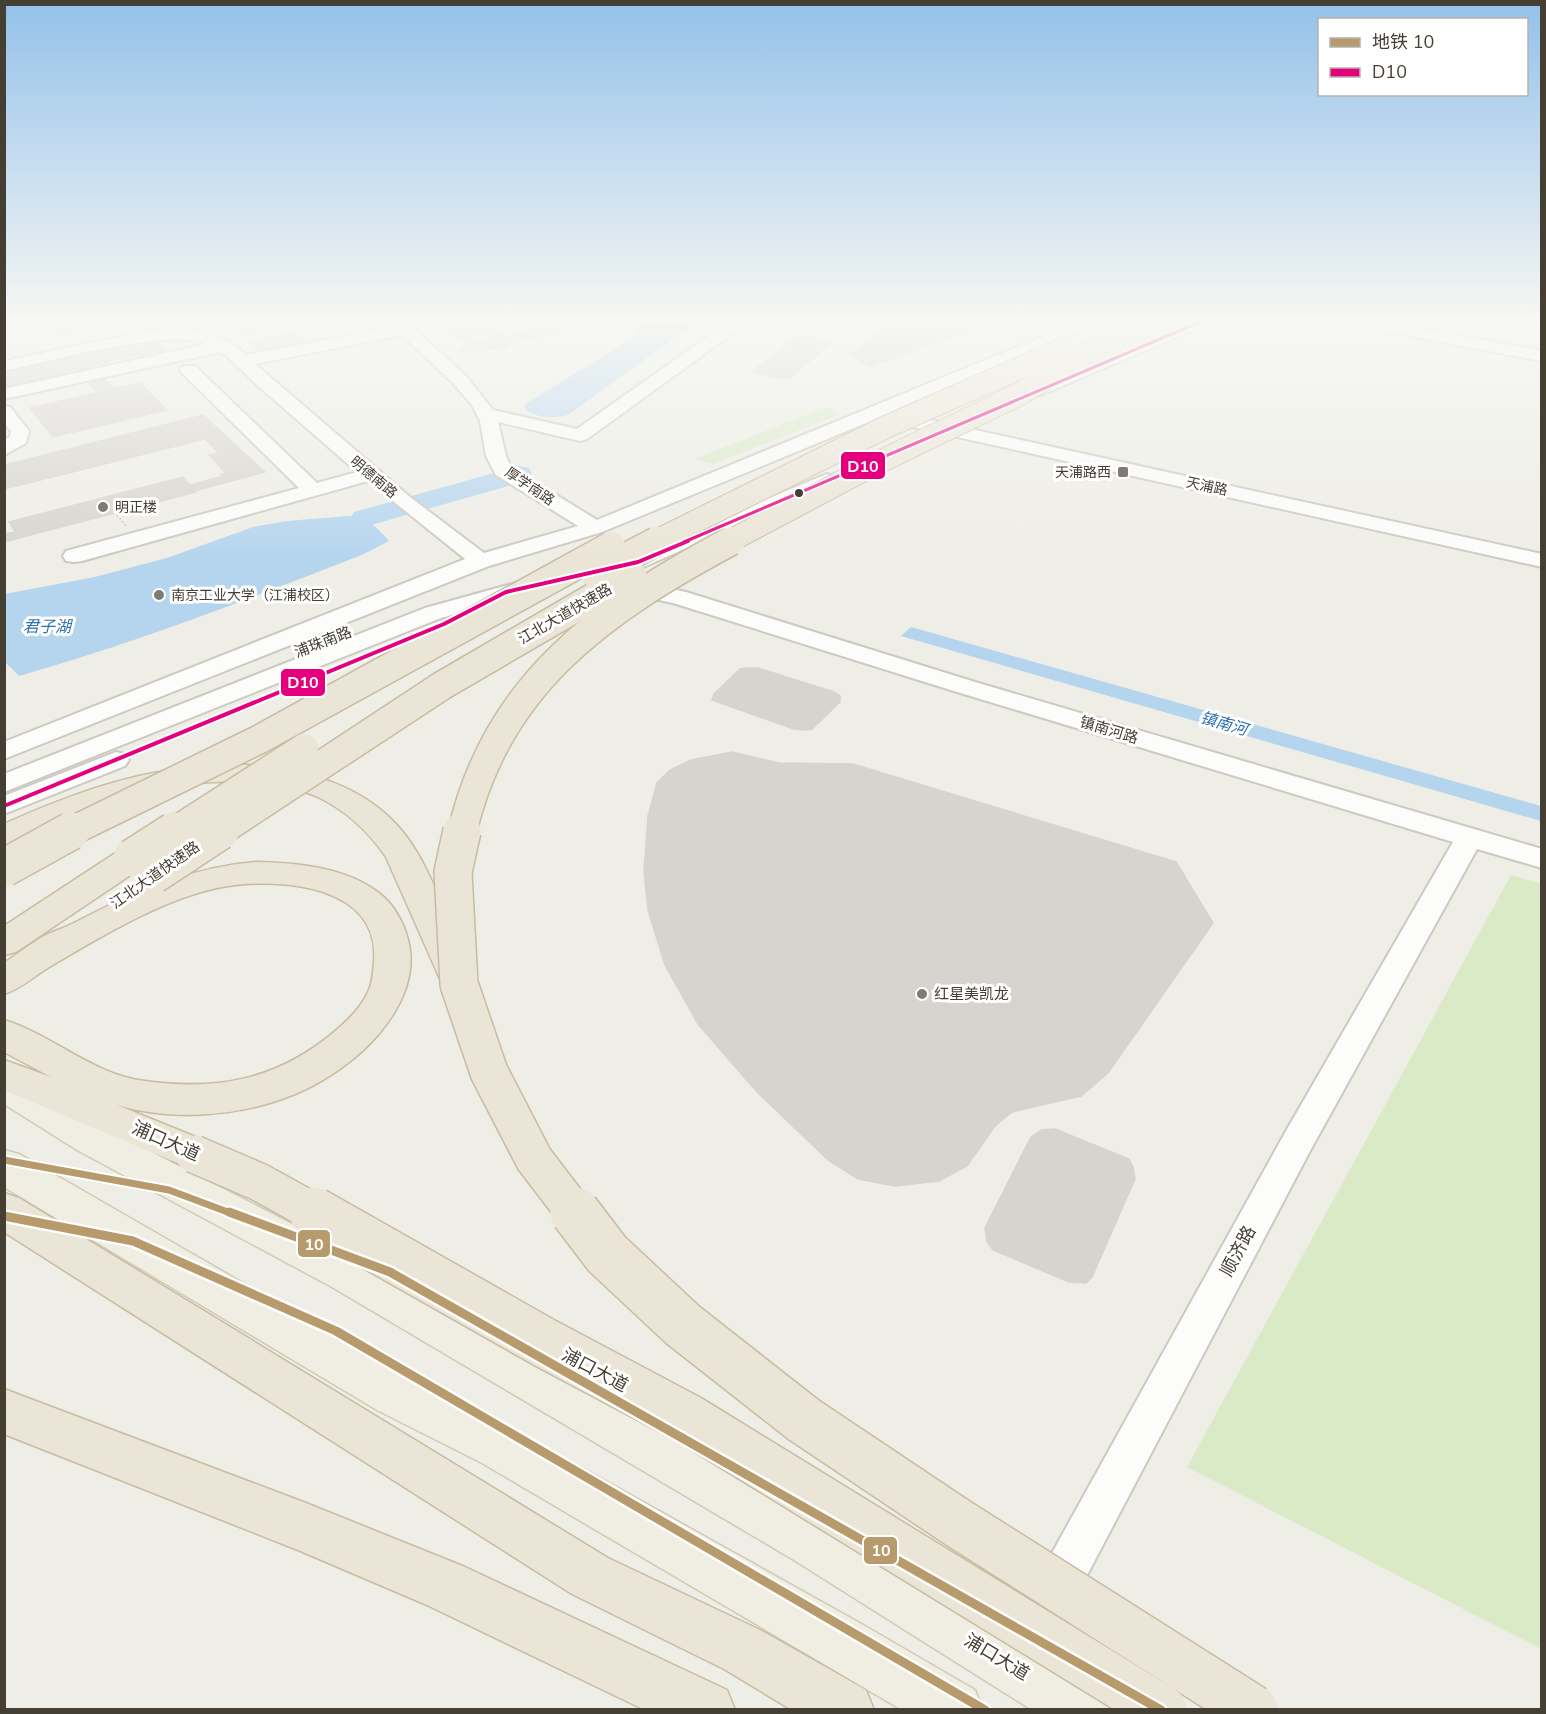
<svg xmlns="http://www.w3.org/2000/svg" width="1546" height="1714" font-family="'Nunito Sans','Noto Sans SC',sans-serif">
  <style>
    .green { fill: #daeac6 }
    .water { fill: #b5d5ee }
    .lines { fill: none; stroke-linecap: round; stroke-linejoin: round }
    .river { fill: #b5d5ee; fill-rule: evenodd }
    .building { fill: #d6d4ce; stroke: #d7d4cc; stroke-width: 1.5; fill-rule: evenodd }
    .minor-casing { stroke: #cbc9c2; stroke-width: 4 }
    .major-casing { stroke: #d1cab3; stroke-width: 3 }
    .highway-casing { stroke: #c7bca1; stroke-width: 3 }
    .path { stroke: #d0cdc8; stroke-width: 2; stroke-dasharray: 2 2; stroke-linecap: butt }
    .minor { fill: #fcfcfb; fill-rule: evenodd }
    .major { fill: #f0ede2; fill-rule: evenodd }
    .highway { fill: #ebe5d7; fill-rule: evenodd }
    .highway-bridge-far3-casing { stroke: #c7bca1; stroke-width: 24; stroke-linecap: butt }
    .highway-bridge-far2-casing { stroke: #c7bca1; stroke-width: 31; stroke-linecap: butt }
    .highway-bridge-far1-casing { stroke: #c7bca1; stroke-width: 40; stroke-linecap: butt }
    .highway-bridge-casing { stroke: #c7bca1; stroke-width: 52; stroke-linecap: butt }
    .highway-bridge-far3 { stroke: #ebe5d7; stroke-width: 22 }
    .highway-bridge-far2 { stroke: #ebe5d7; stroke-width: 28 }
    .highway-bridge-far1 { stroke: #ebe5d7; stroke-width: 37 }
    .highway-bridge { stroke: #ebe5d7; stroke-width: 49 }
    .bus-1-far1-casing { stroke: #fff; stroke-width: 6 }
    .bus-1-casing { stroke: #fff; stroke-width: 8 }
    .bus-1-far1 { stroke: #e5007d; stroke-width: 3 }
    .bus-1 { stroke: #e5007d; stroke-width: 4 }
    .metro-1-far1-casing { stroke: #fff; stroke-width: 11 }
    .metro-1-casing { stroke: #fff; stroke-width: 14 }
    .metro-1-far1 { stroke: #b89b6c; stroke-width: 7 }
    .metro-1 { stroke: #b89b6c; stroke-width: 9 }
    .poi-dot { fill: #807b72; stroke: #fff; stroke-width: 2 }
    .bus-dot { fill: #443e33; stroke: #fff; stroke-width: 2 }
    .labels { text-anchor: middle; stroke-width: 6; stroke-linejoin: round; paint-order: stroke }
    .far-poi-label { font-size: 14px; fill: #443e33; stroke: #fff; text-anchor: start }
    .far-street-label { font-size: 14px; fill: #443e33; stroke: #fff }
    .street-label { font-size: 15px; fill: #443e33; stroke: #fff }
    .poi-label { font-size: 15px; fill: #443e33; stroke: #fff; text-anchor: start }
    .water-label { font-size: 16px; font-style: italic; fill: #2b72b1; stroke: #fff }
    .near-street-label { font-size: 18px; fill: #443e33; stroke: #fff }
    .line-badge { stroke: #fff; stroke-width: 2 }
    .badge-label { font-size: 16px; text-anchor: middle; font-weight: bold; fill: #fff }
  </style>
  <rect width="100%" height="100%" fill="#eeede6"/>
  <g class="green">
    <path d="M826 407 837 411 838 415 713 464 694 459Z"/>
    <path d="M1511 875 1542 884 1541 1649 1187 1467Z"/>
  </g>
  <g class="water">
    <path d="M640 321H698L568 415C553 418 539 419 526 410L524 405 637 335Z"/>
    <path d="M347 516C366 518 376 525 389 541L364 554C249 599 138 642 19 676L5 662V594L95 577 167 558 253 527 287 521Z"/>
    <path d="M911 627 1541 806V821L901 636Z"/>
  </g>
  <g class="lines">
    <path class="river" d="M519 466 529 468 532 474 529 480 364 527 354 524 350 518 354 512Z"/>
  </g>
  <g class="building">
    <path d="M43 321H93L99 326 57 334Z"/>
    <path d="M255 321H288L292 324 245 334 237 326Z"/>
    <path d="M443 321H454L448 322 456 327 475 323 471 321H483L503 336 567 322 565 321H579L588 326 505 344 508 346 479 352 475 349 463 352 459 348 470 346 439 323 445 322ZM486 332 494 338 473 342 466 337Z"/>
    <path d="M471 321H483L503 336 494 338 486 332 466 337 473 342 466 344 439 323 448 322 456 327 475 323Z"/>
    <path d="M572 321H579L588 326 505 344 508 346 479 352 475 349 463 352 459 348 470 346 467 344Z"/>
    <path d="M816 321H857L845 331 811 325Z"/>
    <path d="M893 321H994L869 367 851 354Z"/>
    <path d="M296 332 305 341 257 350 249 341Z"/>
    <path d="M799 335 834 341 788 379 752 372Z"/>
    <path d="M132 342 137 347 157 342 168 352 144 358 140 354 4 387V376L10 375 6 370Z"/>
    <path d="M92 365 114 389 97 393 76 369Z"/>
    <path d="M140 383 167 410 53 437 30 408Z"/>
    <path d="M203 415 265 472 228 482 221 475 226 473 209 455 219 453 205 439 4 489V465Z"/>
    <path d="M223 476 228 482 195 491 190 485Z"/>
    <path d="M183 477 196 492 19 538 9 522Z"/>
    <path d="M15 532 19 538 4 542V534Z"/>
    <path d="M747 668H758L834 692 840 696V702L812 729 805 730 794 729 712 700 714 694 740 669Z"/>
    <path d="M732 752 779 763 853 764 1176 862 1213 923 1108 1073 1081 1096 1012 1112 995 1126 967 1166 939 1181 895 1186 858 1179 828 1160 757 1092 698 1024 665 965 648 910 644 872 648 816 657 783 670 770 691 760Z"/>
    <path d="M1055 1129 1129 1159 1133 1167 1135 1179 1092 1277 1086 1283 1069 1282 993 1250 987 1242 985 1228 1031 1137 1042 1130Z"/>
  </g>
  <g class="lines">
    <defs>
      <g id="minor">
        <path d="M388 321H405L465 375 493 410 577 429 730 321H748L746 324 587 439 580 441 498 422 506 456 511 467 597 520 1080 321H1101L1099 324 893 412 1542 554V567L876 419 602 532 489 566 4 759V742L465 559 368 481 82 561 74 562 66 561 63 556 66 551 299 488 183 374 180 370 183 366H195L317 483 357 472 256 384 227 356 220 352 4 399V389L206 344C171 327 47 362 4 371V361L154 330 187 328 215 335 239 348 246 355 393 327ZM402 335 452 382 472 405 480 421 486 456 496 475 578 526 484 553 410 497 255 364Z"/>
        <path d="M1189 321H1210L1208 324 1041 395H1029L1026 391 1029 387Z"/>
        <path d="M1350 321H1381L1542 351V361L1358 326Z"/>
        <path d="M4 406 10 407 29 431 26 443 4 455V440L10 437 11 431 4 424Z"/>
        <path d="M827 474 834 476 837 480 834 484 641 568 633 570 625 568 622 563 625 558Z"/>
        <path d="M526 580 534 582 537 587 534 592 441 618 4 792V774L425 608Z"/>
        <path d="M630 580 686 592 975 682 1542 849V868L1477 849 1310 1151 1043 1659 1027 1666 1011 1659 1004 1643 1011 1627 1286 1131 1453 842 957 692 673 603 622 592 619 587 622 582Z"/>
        <path d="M116 752 125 754 129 760 125 766 4 814V796Z"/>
      </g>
      <g id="major">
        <path d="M4 1069 18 1074 105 1128 364 1261 830 1524 1032 1649 1106 1690 1114 1710H1032L794 1560 332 1287 77 1150 4 1104Z"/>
        <path d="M4 1150 19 1154 411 1380 516 1431 865 1626 975 1690 983 1710H902L482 1463 377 1410 4 1187Z"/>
      </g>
      <g id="highway">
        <path d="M224 764C299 765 378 783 418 854 440 893 456 938 475 979L470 988 457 992 444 988 386 857C369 832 345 810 318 797 257 770 167 782 106 804 71 815 40 837 4 846V824C80 790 141 769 224 764Z"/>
        <path d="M132 847 144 850 149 858 144 866 16 952 4 955V926L120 850Z"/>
        <path d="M257 862C298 863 345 867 379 893 392 903 401 918 406 933 426 991 376 1046 331 1075 272 1114 184 1125 117 1105L208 1142 214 1154 208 1166 194 1170 4 1090V1060L51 1077 4 1052V1020C53 1035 93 1075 145 1081 217 1091 276 1080 333 1033 346 1022 361 1008 368 992 373 982 373 972 374 961 380 886 283 878 228 886 169 895 102 936 51 966 35 975 23 988 4 994V963C17 954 29 945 42 937 53 931 65 928 76 922 134 892 191 867 257 862Z"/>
        <path d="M4 1193 19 1198 608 1558 762 1631 866 1690 874 1710H792L724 1669 572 1594 4 1232Z"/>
        <path d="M4 1389 306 1503 465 1567 727 1690 735 1710H645L427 1605 298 1550 4 1434Z"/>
      </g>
    </defs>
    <use href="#minor" class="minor-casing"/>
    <use href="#major" class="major-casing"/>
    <use href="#highway" class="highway-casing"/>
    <g class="path">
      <path d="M498 321 510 330"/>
      <path d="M438 338 522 321"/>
      <path d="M117 515 126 526"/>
    </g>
    <use href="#minor" class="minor"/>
    <use href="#major" class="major"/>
    <use href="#highway" class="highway"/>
    <defs>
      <g id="highway-bridge-far3">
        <path d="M1069 362 1167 321"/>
        <path d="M654 542 886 427 1065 348"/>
        <path d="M728 542 873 465 1020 394 1088 353"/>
      </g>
      <g id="highway-bridge-far2">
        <path d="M595 574 657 541"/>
        <path d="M68 833 260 739 611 546"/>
        <path d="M172 833 304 748"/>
        <path d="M218 833 443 685 632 575"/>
        <path d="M462 833C496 683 604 609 731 541"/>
      </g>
      <g id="highway-bridge-far1">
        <path d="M462 831 453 872 459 984 489 1072 534 1159 576 1214"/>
        <path d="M132 858 174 831"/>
        <path d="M4 868 71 831"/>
        <path d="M153 875 220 831"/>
        <path d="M194 1154 259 1182 317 1214"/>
      </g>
      <g id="highway-bridge">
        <path d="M314 1212 545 1343 690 1420 1162 1710"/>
        <path d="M575 1212 607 1254 683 1325 804 1420 961 1525 1253 1710"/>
      </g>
    </defs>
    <use href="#highway-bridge-far3" class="highway-bridge-far3-casing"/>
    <use href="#highway-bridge-far2" class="highway-bridge-far2-casing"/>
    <use href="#highway-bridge-far1" class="highway-bridge-far1-casing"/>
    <use href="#highway-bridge" class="highway-bridge-casing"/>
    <use href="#highway-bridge-far3" class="highway-bridge-far3"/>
    <use href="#highway-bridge-far2" class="highway-bridge-far2"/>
    <use href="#highway-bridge-far1" class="highway-bridge-far1"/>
    <use href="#highway-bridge" class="highway-bridge"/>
    <defs>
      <path id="bus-1-far1" d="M684 542 1202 321"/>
      <path id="bus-1" d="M4 806 444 624 506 592 638 562 688 541"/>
    </defs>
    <use href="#bus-1-far1" class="bus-1-far1-casing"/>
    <use href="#bus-1" class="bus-1-casing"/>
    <use href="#bus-1-far1" class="bus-1-far1"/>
    <use href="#bus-1" class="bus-1"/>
    <defs>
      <path id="metro-1-far1" d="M4 1160 169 1190 233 1214"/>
      <g id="metro-1">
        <path d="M229 1212 390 1272 1161 1710"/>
        <path d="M4 1216 133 1241 336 1331 985 1710"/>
      </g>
    </defs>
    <use href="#metro-1-far1" class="metro-1-far1-casing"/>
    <use href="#metro-1" class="metro-1-casing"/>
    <use href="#metro-1-far1" class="metro-1-far1"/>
    <use href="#metro-1" class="metro-1"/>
  </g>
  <linearGradient id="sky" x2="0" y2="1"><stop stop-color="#93c1ea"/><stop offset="0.57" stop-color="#f7f7f4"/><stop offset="1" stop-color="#f7f7f4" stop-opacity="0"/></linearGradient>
  <rect width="1546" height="560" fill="url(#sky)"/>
  <g class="poi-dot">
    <rect x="1117" y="466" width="12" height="12" rx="3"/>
    <circle cx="103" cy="507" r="6"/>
    <circle cx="159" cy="595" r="6"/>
    <circle cx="922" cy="994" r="6"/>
  </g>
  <circle class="bus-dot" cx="799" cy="493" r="5"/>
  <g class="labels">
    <g class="far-poi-label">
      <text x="1111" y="477" text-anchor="end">天浦路西</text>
      <text x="115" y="512">明正楼</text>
      <text x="171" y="600">南京工业大学（江浦校区）</text>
    </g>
    <g class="far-street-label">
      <text transform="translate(374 477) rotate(40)" y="5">明德南路</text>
      <text transform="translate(530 486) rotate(34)" y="5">厚学南路</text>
      <text transform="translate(1207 486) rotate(12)" y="5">天浦路</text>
    </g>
    <g class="street-label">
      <text transform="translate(565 614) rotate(-30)" y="5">江北大道快速路</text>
      <text transform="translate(323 642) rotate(-21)" y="5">浦珠南路</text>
      <text transform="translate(1109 730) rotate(17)" y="5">镇南河路</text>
      <text transform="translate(155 875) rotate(-35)" y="5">江北大道快速路</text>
    </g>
    <g class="poi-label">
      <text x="934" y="999">红星美凯龙</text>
    </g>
    <g class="water-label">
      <text x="47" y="632">君子湖</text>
      <text transform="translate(1224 723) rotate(16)" y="6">镇南河</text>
    </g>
    <g class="near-street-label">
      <text transform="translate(166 1141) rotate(24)" y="6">浦口大道</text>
      <text transform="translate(1238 1251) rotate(-62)" y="6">顺济路</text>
      <text transform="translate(595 1370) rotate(28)" y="6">浦口大道</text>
      <text transform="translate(997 1657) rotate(31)" y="6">浦口大道</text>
    </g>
  </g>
  <g class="line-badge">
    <rect x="840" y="451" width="46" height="29" rx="6" fill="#e5007d"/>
    <rect x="280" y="668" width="46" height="29" rx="6" fill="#e5007d"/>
    <rect x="297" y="1229" width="34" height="29" rx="6" fill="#b89b6c"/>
    <rect x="863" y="1536" width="35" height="29" rx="6" fill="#b89b6c"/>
  </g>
  <g class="badge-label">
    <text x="863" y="472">D10</text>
    <text x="303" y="688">D10</text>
    <text x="314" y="1250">10</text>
    <text x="881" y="1556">10</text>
  </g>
  <rect width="1546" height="1714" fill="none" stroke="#443e33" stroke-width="12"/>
  <rect x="1318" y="18" width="210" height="78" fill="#ffffff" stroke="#b4b2ad" stroke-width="1.5"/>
  <rect x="1330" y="38" width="30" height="9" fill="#b89b6c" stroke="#b4b2ad" stroke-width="1.5"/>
  <text x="1372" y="48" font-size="18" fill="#443e33">地铁 10</text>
  <rect x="1330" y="68" width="30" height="9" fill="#e5007d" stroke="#b4b2ad" stroke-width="1.5"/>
  <text x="1372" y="78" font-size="18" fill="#443e33">D10</text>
</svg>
